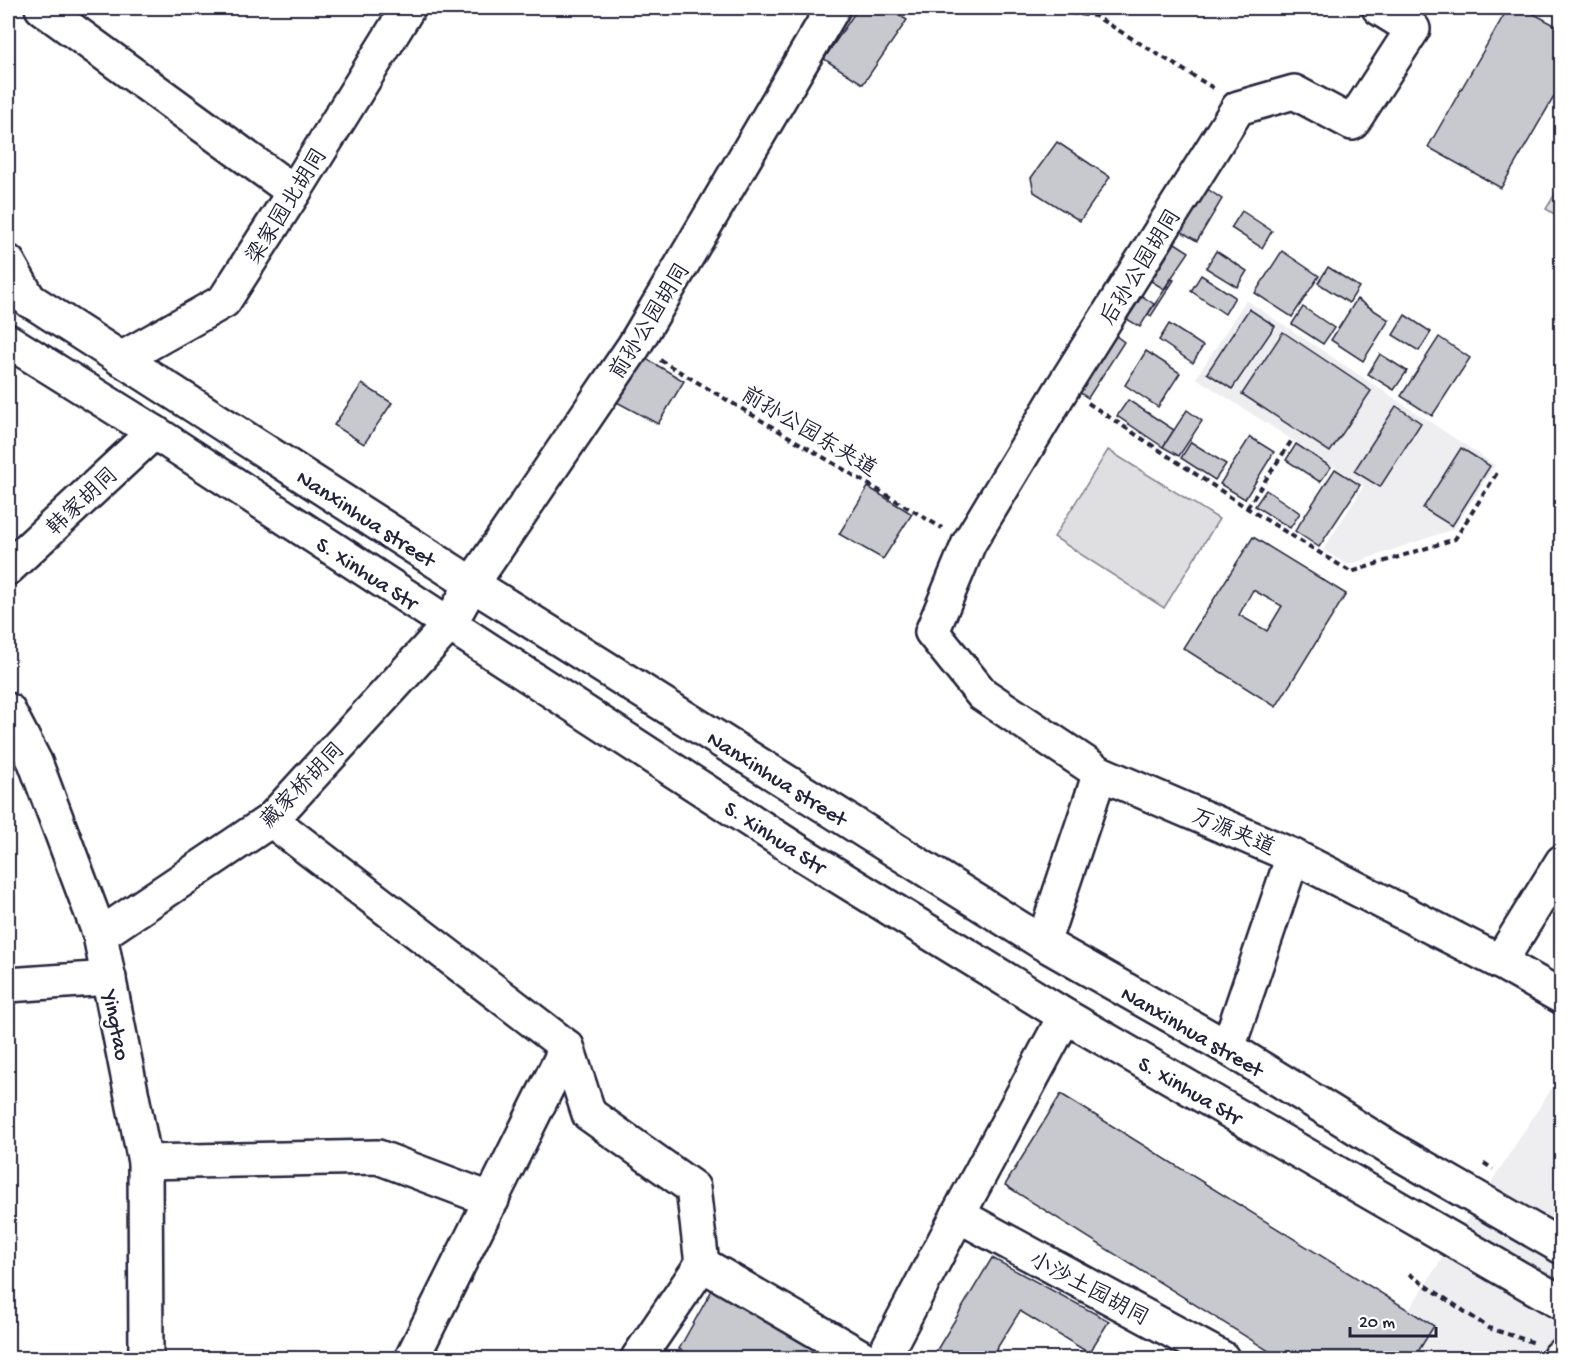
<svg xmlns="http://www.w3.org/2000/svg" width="1569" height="1366" font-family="'Gochi Hand','LXGW WenKai TC',sans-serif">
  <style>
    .built { fill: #eeeef1 }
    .green { fill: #dfdfe2; stroke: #80808e; stroke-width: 1.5 }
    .building { fill: #c8c8cf; stroke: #22223b; stroke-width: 1.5; fill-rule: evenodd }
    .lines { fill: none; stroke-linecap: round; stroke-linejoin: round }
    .minor-casing { stroke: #22223b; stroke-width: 38 }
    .major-casing { stroke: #22223b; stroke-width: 38 }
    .path { stroke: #22223b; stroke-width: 4; stroke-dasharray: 6 4.5; stroke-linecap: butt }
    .minor { stroke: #fff; stroke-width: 33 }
    .major { stroke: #fff; stroke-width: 33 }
    .labels { text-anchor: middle; stroke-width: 6; stroke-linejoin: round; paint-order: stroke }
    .street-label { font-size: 22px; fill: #22223b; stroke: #fff }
  </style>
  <rect width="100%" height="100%" fill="#fff"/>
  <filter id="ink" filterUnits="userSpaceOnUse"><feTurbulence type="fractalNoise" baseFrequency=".0167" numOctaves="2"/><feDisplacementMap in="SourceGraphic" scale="12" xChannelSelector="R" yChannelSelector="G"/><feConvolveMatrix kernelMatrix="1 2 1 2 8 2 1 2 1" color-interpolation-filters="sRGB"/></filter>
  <g filter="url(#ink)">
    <g class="built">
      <path d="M1246 300 1495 465 1454 529 1348 565 1323 550 1364 486 1196 378Z"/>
      <path d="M1561 1074V1358H1378Z"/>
    </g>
    <g class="green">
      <path d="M1561 184V218L1546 209Z"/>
      <path d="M1108 450 1219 519 1164 608 1054 537Z"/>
    </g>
    <g class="building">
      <path d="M858 8H887L907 20 863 84 824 59Z"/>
      <path d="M1508 8H1523L1562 29V83L1501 188 1428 147Z"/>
      <path d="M1057 142 1110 177 1080 221 1034 192 1031 178Z"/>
      <path d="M1203 186 1222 199 1197 241 1177 229Z"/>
      <path d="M1242 211 1272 231 1262 248 1231 228Z"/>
      <path d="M1175 243 1189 252 1164 289 1151 281Z"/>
      <path d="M1216 251 1247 271 1237 287 1206 268Z"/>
      <path d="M1282 251 1319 276 1292 317 1255 293Z"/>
      <path d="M1328 267 1359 287 1349 303 1318 283Z"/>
      <path d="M1201 275 1235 297 1225 314 1191 291Z"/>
      <path d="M1172 279 1174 280 1151 316 1148 314Z"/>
      <path d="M1142 296 1154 304 1140 327 1127 319Z"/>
      <path d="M1357 299 1389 320 1363 361 1331 340Z"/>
      <path d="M1303 307 1334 328 1323 344 1292 324Z"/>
      <path d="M1249 309 1275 326 1232 389 1207 373Z"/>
      <path d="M1405 315 1431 332 1419 351 1393 335Z"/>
      <path d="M1169 324 1203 346 1193 363 1159 340Z"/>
      <path d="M1283 332 1371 391 1330 452 1242 394Z"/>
      <path d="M1112 333 1124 342 1088 398 1076 390Z"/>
      <path d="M1439 337 1470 358 1432 416 1401 396Z"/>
      <path d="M1146 351 1180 373 1158 407 1125 385Z"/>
      <path d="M638 354 684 381 658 424 611 399Z"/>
      <path d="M1380 354 1407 371 1394 390 1368 374Z"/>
      <path d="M362 384 392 403 364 444 334 425Z"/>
      <path d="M1128 400 1174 430 1163 447 1117 416Z"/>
      <path d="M1396 406 1421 423 1380 487 1354 471Z"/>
      <path d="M1187 410 1202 421 1179 456 1163 447Z"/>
      <path d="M1250 437 1274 452 1245 499 1220 484Z"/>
      <path d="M1191 442 1226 464 1215 480 1181 458Z"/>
      <path d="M1296 444 1331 467 1320 482 1286 460Z"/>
      <path d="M1461 448 1490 466 1452 526 1423 508Z"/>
      <path d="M1335 469 1360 485 1319 547 1295 531Z"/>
      <path d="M868 487 912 514 883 559 839 534Z"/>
      <path d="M1266 490 1300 513 1290 528 1255 506Z"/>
      <path d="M1253 537 1346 594 1276 707 1183 648ZM1253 590 1282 606 1267 631 1239 615Z"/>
      <path d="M1061 1094 1434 1326 1414 1358H1280L1005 1185Z"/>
      <path d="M992 1258 1109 1321 1089 1353 1020 1311 991 1358H944L935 1353Z"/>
      <path d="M712 1290 833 1358H696L679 1349Z"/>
    </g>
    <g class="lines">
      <defs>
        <g id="minor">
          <path d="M42 8 294 192"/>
          <path d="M1379 8 1413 29 1352 123 1294 92 1238 108 1063 387 969 543 932 632 982 694 1100 773 1293 856 1500 962 1562 997"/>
          <path d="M8 262 30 301"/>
          <path d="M121 359 224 301 294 192 408 8"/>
          <path d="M8 568 154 432"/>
          <path d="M8 710 35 762 100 935 145 1162 146 1358"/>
          <path d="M271 820 567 1047 589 1114 693 1188 702 1264 638 1358"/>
          <path d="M100 935 271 820 449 625 472 584 634 346 833 8"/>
          <path d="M1043 943 1100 773"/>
          <path d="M1500 962 1562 862"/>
          <path d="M8 985 109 978"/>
          <path d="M1228 1048 1293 856"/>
          <path d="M145 1162 378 1157 492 1200"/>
          <path d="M958 1215 1222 1358"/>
          <path d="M702 1264 863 1358"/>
          <path d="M412 1358 567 1047"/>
          <path d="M883 1358 958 1215 1065 1016"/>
          <path d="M1559 1358 1562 1355"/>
        </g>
        <g id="major">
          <path d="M8 286 472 584 1043 943 1228 1048 1388 1147 1562 1247"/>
          <path d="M8 341 154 432 799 852 1065 1016 1562 1303"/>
        </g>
      </defs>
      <use href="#minor" class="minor-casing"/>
      <use href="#major" class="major-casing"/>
      <g class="path">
        <path d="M1061 8 1071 13 1095 16 1215 89"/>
        <path d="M660 360 942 528"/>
        <path d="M1088 403 1247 508 1351 572 1455 539 1497 473"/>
        <path d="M1247 508 1292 440"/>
        <path d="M1484 1163 1493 1169"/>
        <path d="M1409 1274 1489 1328 1535 1343"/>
      </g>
      <use href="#minor" class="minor"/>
      <use href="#major" class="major"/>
    </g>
  </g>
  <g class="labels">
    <g class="street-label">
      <text transform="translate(285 205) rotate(-58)" y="8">梁家园北胡同</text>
      <text transform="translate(1139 266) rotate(-58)" y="8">后孙公园胡同</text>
      <text transform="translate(648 320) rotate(-58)" y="8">前孙公园胡同</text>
      <text transform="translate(810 430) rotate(31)" y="8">前孙公园东夹道</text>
      <text transform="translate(81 500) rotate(-43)" y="8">韩家胡同</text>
      <text transform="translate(367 517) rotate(33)" y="8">Nanxinhua street</text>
      <text transform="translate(368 572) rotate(33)" y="8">S. Xinhua Str</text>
      <text transform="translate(778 777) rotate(32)" y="8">Nanxinhua street</text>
      <text transform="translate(301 784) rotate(-46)" y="8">藏家桥胡同</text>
      <text transform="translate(1234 830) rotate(23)" y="8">万源夹道</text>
      <text transform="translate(776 836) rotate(33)" y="8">S. Xinhua Str</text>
      <text transform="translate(118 1025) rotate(79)" y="8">Yingtao</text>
      <text transform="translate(1193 1030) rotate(30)" y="8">Nanxinhua street</text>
      <text transform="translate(1191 1089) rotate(30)" y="8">S. Xinhua Str</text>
      <text transform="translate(1090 1287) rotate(28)" y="8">小沙土园胡同</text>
    </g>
  </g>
  <rect width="1569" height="1366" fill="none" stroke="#fff" stroke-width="30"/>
  <rect x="15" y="15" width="1539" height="1336" fill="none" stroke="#22223b" stroke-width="2" filter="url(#ink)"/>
  <path d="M1350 1327v9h86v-9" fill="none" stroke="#22223b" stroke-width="3"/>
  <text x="1359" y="1327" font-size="18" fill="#22223b" stroke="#ffffff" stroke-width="4.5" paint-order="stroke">20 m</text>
</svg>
